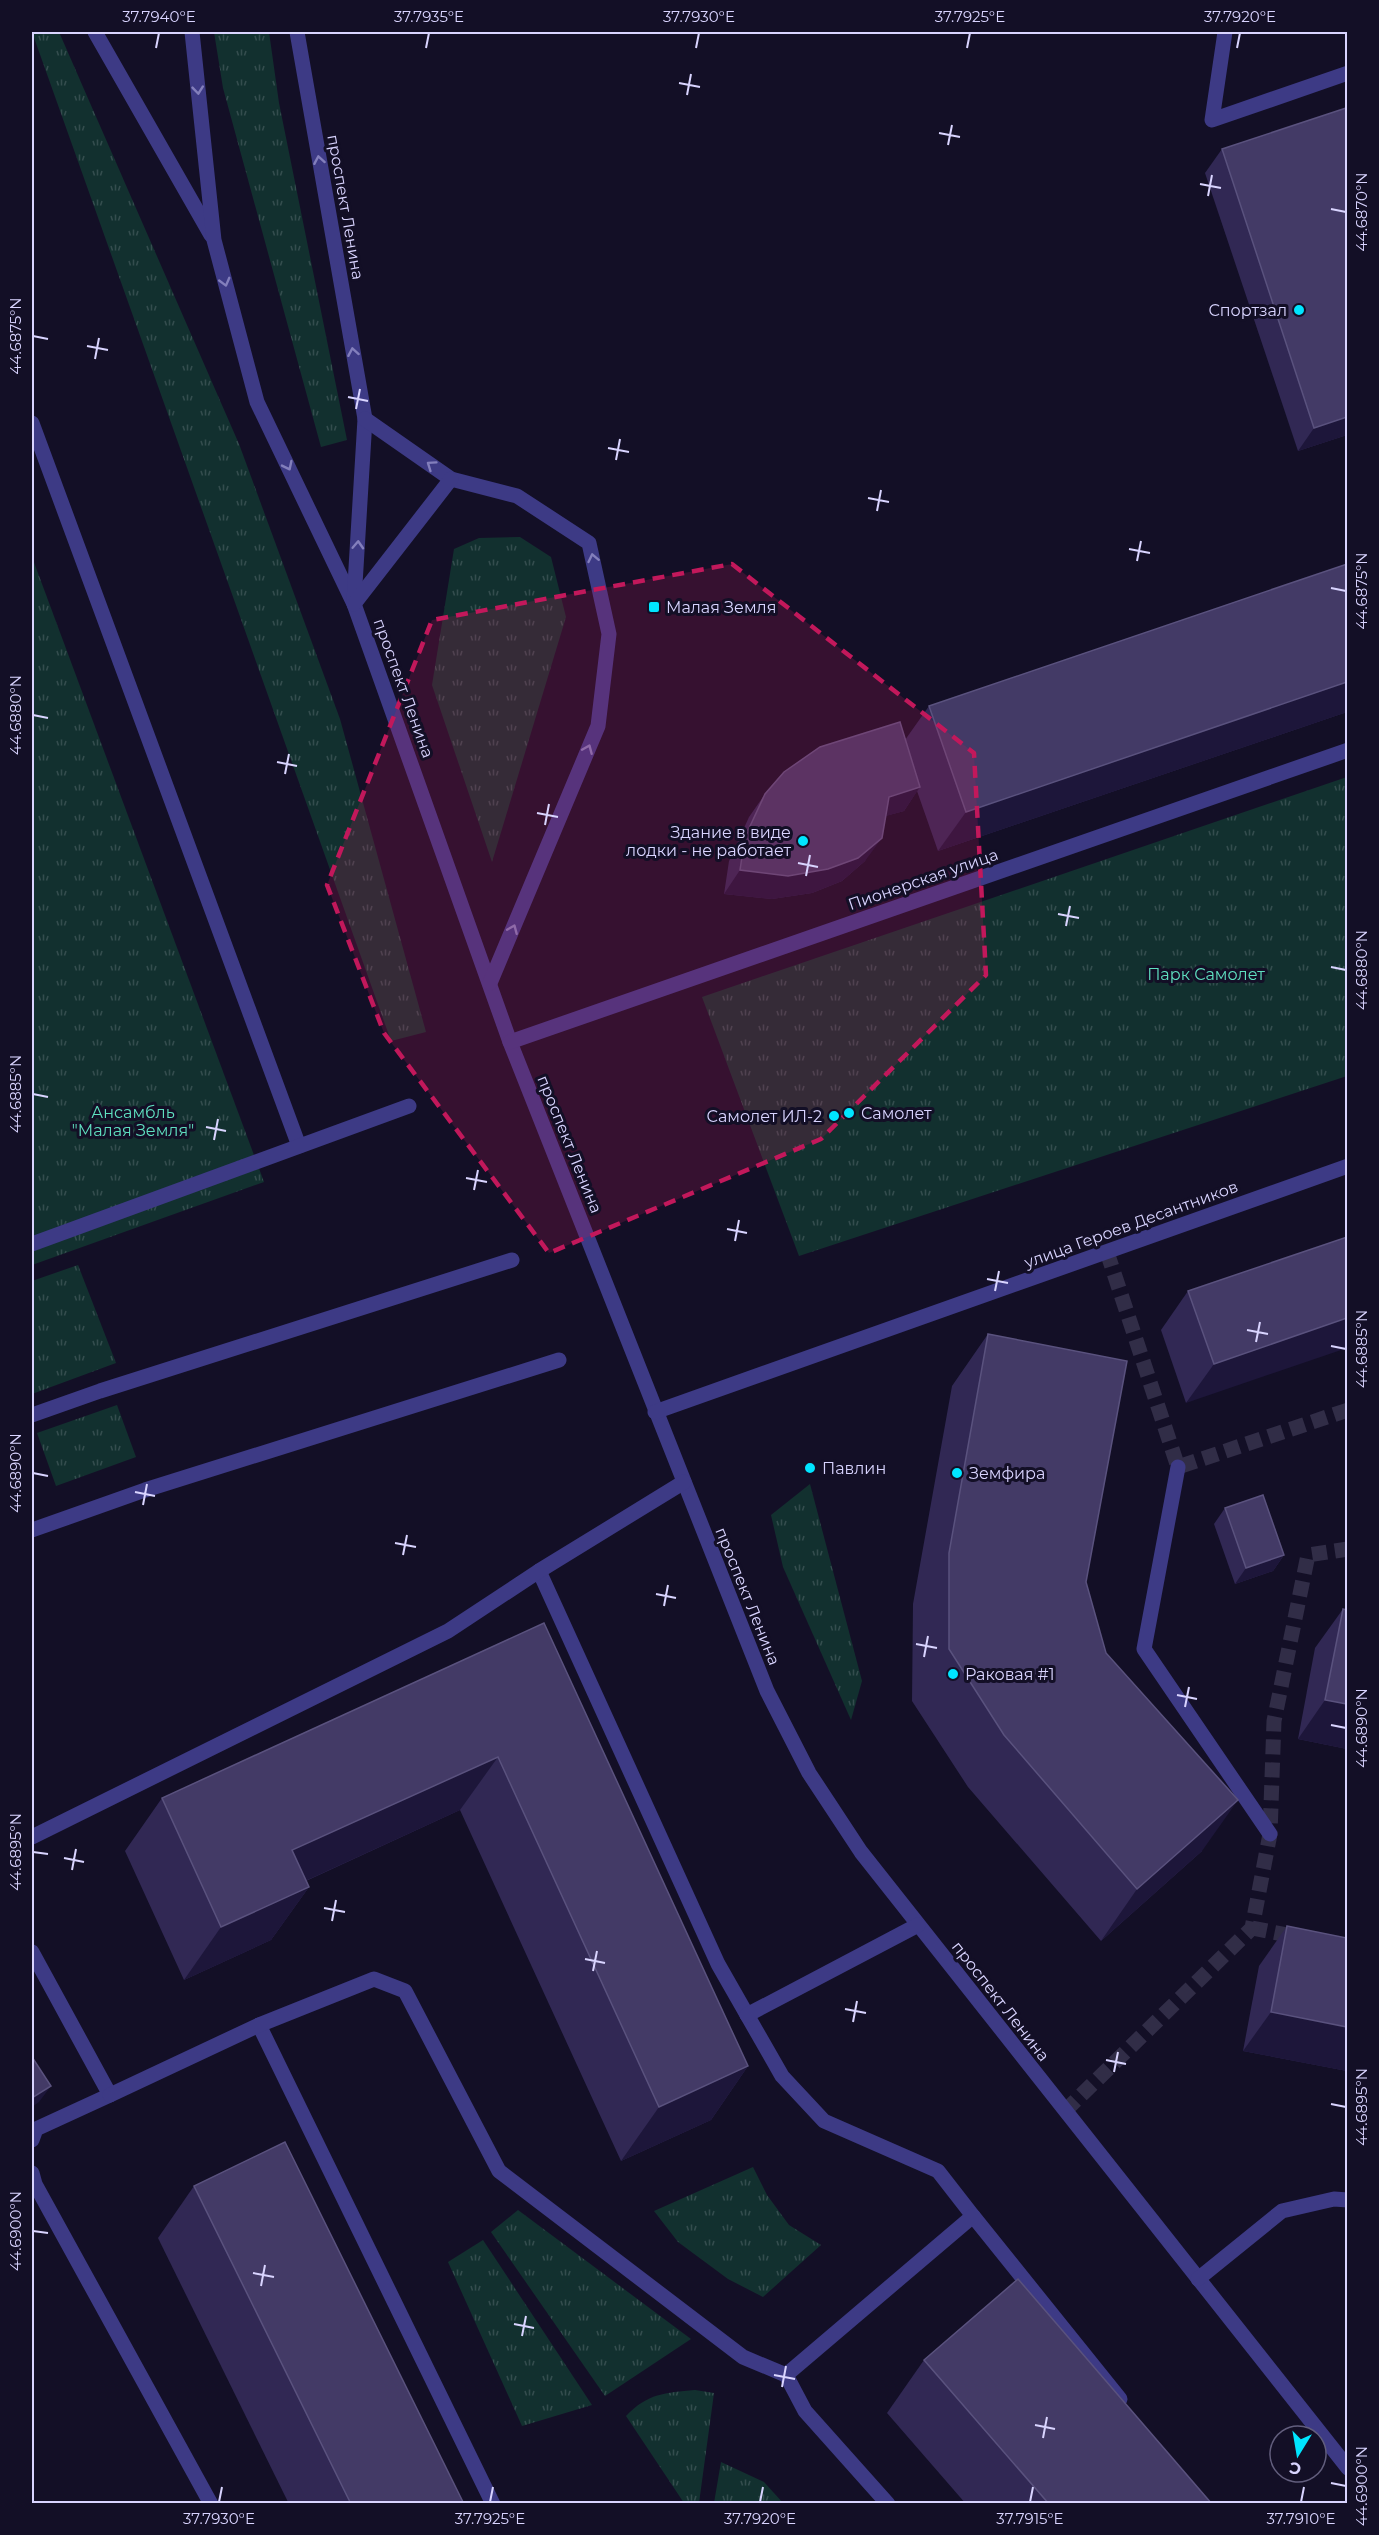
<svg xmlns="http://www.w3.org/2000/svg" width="1379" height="2535" font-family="Montserrat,sans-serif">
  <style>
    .grass { fill: url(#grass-tufts) }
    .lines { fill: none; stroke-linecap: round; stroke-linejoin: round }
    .minor-tunnel { stroke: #312d47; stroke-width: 15; stroke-dasharray: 15 8; stroke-linecap: butt }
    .minor { stroke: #3d3a85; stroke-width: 15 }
    .wall { fill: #312854 }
    .shaded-wall { fill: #1d163a }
    .building { fill: #433a66; stroke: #5a527e; stroke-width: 1.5 }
    .oneway { stroke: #837fbc }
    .marked { fill: #c2185b; fill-opacity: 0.2; stroke: #c2185b; stroke-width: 4.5; stroke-dasharray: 12 8; stroke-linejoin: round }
    .ticks { fill: none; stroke: #d9d4ff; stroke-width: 2 }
    .poi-dot { fill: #00e5ff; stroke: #130f26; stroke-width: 2 }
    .labels { text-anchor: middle; stroke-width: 6; stroke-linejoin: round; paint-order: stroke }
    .street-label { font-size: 16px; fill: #d9d4ff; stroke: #130f26 }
    .poi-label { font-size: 16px; fill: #d9d4ff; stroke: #130f26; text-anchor: start }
    .park-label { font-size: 16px; fill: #5fe0c0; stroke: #130f26 }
    .neatline { fill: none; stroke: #d9d4ff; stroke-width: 2 }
    .ticks-label { font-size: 15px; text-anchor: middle; fill: #d9d4ff }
  </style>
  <defs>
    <pattern id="grass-tufts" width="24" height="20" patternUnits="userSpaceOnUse" patternTransform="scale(1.5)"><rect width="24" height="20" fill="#12302f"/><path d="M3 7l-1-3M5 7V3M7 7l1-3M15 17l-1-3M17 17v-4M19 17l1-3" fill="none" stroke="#344d4e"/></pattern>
  </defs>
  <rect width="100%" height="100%" fill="#130f26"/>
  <g class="grass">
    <path d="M32 32H59L239 444 340 719 426 1032 391 1041Z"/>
    <path d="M214 32H269L279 103 347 440 321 447 223 88Z"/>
    <path d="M520 537 551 557 566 617 492 862 432 685 454 549 479 538Z"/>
    <path d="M32 557 264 1182 32 1265Z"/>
    <path d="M1347 777V1076L799 1256 702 997Z"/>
    <path d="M78 1265 116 1363 32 1394V1281Z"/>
    <path d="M117 1405 136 1457 56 1486 37 1433Z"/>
    <path d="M810 1484 862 1681 851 1720 783 1567 771 1515Z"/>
    <path d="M753 2167 767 2195 789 2225 821 2245 763 2297 728 2279 678 2242 654 2211Z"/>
    <path d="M518 2210 691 2339 605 2396 491 2232Z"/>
    <path d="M483 2240 592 2405 522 2426 448 2262Z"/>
    <path d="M695 2390 714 2393 699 2503H684L626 2416C648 2393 665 2393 695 2390Z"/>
    <path d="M721 2462 764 2482 783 2503H714Z"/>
  </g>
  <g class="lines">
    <g class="minor-tunnel">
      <path d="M1107 1252 1178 1467 1348 1410"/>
      <path d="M1252 1928 1302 1938"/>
      <path d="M1065 2111 1252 1928 1270 1834 1274 1721 1308 1555 1348 1549"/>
    </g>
    <g class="minor">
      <path d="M95 32 211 235"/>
      <path d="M192 32 214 240 257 402 354 604 510 1042 767 1691 809 1773 861 1852 1348 2468"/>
      <path d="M297 32 365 419 354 601"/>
      <path d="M1225 32 1212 120 1348 73"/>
      <path d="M365 419 451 479 517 496 589 543 609 634 598 726 490 983"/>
      <path d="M32 423 299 1146"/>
      <path d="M354 604 451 479"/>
      <path d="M510 1042 1348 750"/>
      <path d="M32 1244 409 1106"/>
      <path d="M655 1412 1348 1166"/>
      <path d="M32 1415 100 1391 512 1260"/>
      <path d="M1178 1467 1144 1649 1270 1834"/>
      <path d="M32 1530 145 1490 559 1360"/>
      <path d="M539 1571 718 1964 782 2076 824 2121 938 2171 973 2216"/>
      <path d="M32 1837 448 1631 539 1571 684 1482"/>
      <path d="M32 1952 110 2095 36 2129 32 2140"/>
      <path d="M747 2015 918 1925"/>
      <path d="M259 2025 493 2504"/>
      <path d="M110 2095 259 2025 374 1979 405 1991 499 2171 743 2357 786 2375 805 2411 888 2504"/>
      <path d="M32 2173 35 2184 211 2504"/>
      <path d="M1198 2279 1282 2211 1334 2199 1348 2200"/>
      <path d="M786 2375 973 2216 1120 2399"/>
    </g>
  </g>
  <g class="wall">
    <path d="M1222 149 1347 435 1298 451 1205 173Z"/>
    <path d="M1347 564V712L938 851 917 791 904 811 885 816 865 861 842 881 812 893 772 899 724 894 729 861 749 817 765 794 905 740 929 706Z"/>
    <path d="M1347 1237 1186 1403 1161 1330 1188 1291Z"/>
    <path d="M988 1334 1086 1582 1106 1653 1202 1851 1101 1941 968 1787 912 1701 913 1604 952 1386Z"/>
    <path d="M1225 1508 1284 1555 1273 1571 1235 1584 1214 1524Z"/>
    <path d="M1343 1609 1347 1610V1749L1298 1739 1315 1648Z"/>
    <path d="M544 1623 748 2066 711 2120 621 2161 460 1810 306 1881 309 1887 271 1940 184 1980 125 1851 162 1798Z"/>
    <path d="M1287 1926 1347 1938V2071L1243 2051 1259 1966Z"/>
    <path d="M194 2186 464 2504H289L158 2238Z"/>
    <path d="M924 2360 1212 2504H966L887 2413Z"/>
  </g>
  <g class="shaded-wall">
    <path d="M1347 417V435L1298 451 1314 428Z"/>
    <path d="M1347 682V712L938 851 966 812Z"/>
    <path d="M920 787 904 811 872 820 889 797Z"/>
    <path d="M882 838 865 861 842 881 812 893 772 899 724 894 740 870Z"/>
    <path d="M1347 1318V1348L1186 1403 1214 1364Z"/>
    <path d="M1284 1555 1273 1571 1235 1584 1246 1568Z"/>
    <path d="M1325 1700 1347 1704V1749L1298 1739Z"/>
    <path d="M498 1757 460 1810 255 1904 292 1850Z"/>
    <path d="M1238 1800 1202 1851 1101 1941 1137 1889Z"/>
    <path d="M309 1887 271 1940 184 1980 221 1927Z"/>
    <path d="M1271 2012 1347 2027V2071L1243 2051Z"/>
    <path d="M748 2066 711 2120 621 2161 659 2107Z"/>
    <path d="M51 2086 39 2102 32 2107V2098Z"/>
  </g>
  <g class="building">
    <path d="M1346 108 1347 113V417L1314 428 1222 149Z"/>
    <path d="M1347 564V682L966 812 929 706Z"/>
    <path d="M900 722 920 787 889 797 882 838 858 858 828 869 788 876 740 870 745 837 765 794 784 772 820 747Z"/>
    <path d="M1347 1237V1318L1214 1364 1188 1291Z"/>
    <path d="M988 1334 1127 1361 1086 1582 1106 1653 1238 1800 1137 1889 1004 1735 949 1649V1553Z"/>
    <path d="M1263 1495 1284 1555 1246 1568 1225 1508Z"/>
    <path d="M1343 1609 1347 1610V1704L1325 1700Z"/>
    <path d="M544 1623 748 2066 659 2107 498 1757 292 1850 309 1887 221 1927 162 1798Z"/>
    <path d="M1287 1926 1347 1938V2027L1271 2012Z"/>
    <path d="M32 2057 51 2086 32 2098Z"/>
    <path d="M285 2142 464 2504H351L194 2186Z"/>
    <path d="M1018 2279 1212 2504H1049L924 2360Z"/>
  </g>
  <defs><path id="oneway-chevron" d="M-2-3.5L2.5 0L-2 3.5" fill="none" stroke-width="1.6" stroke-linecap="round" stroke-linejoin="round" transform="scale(1.5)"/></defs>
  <g class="oneway">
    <use href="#oneway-chevron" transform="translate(198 90) rotate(84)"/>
    <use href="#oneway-chevron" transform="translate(319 160) rotate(-100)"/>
    <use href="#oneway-chevron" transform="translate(225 282) rotate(75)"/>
    <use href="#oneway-chevron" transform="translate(353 352) rotate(-100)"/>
    <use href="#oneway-chevron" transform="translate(431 465) rotate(-145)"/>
    <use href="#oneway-chevron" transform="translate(288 466) rotate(64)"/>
    <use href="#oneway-chevron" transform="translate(358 545) rotate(-87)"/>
    <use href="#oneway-chevron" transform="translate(593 558) rotate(-102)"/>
    <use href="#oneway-chevron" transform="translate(588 749) rotate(-67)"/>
    <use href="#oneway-chevron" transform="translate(513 929) rotate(-67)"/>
  </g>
  <path class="marked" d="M732 564 974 753 986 975 821 1139 549 1253 384 1033 327 885 432 620Z"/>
  <path class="ticks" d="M156 48 159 33M426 48 429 33M696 48 699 33M967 48 970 33M1237 48 1240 33M679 83 700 87M687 95 691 74M939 133 960 137M948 145 952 125M1200 184 1221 188M1208 196 1212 175M1331 209 1346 212M33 336 48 339M87 346 108 350M95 359 99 338M348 397 368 401M356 409 360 389M608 448 629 452M616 460 620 439M868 498 889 502M877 511 881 490M1129 549 1150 553M1137 561 1141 541M1331 588 1346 591M33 715 48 718M277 762 297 766M285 774 289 754M537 813 558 817M545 825 549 804M798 863 818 867M806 876 810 855M1058 914 1079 918M1066 926 1070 906M1331 967 1346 970M33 1094 48 1097M206 1127 226 1131M214 1140 218 1119M466 1178 487 1182M474 1190 478 1170M727 1229 747 1233M735 1241 739 1220M987 1279 1008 1283M995 1291 999 1271M1247 1330 1268 1334M1256 1342 1260 1322M1331 1346 1346 1349M33 1473 48 1476M135 1492 155 1496M143 1505 147 1484M395 1543 416 1547M403 1555 407 1535M656 1594 676 1598M664 1606 668 1585M916 1644 937 1648M924 1657 928 1636M1177 1695 1197 1699M1185 1707 1189 1687M1331 1725 1346 1728M33 1852 48 1854M64 1858 84 1862M72 1870 76 1849M324 1908 345 1912M332 1921 336 1900M585 1959 605 1963M593 1971 597 1951M845 2009 866 2013M853 2022 857 2001M1106 2060 1126 2064M1114 2072 1118 2052M1331 2104 1346 2107M33 2231 48 2233M253 2273 274 2277M261 2286 265 2265M514 2324 534 2328M522 2336 526 2316M774 2375 795 2379M782 2387 786 2366M1035 2425 1055 2429M1043 2438 1047 2417M1331 2483 1346 2486M219 2502 222 2487M490 2502 493 2487M760 2502 763 2487M1030 2502 1033 2487M1301 2502 1304 2487"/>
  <g class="poi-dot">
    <circle cx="1299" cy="310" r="6"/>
    <rect x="648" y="601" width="12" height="12" rx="3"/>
    <circle cx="803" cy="841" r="6"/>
    <circle cx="849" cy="1113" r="6"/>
    <circle cx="834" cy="1116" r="6"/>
    <circle cx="810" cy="1468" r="6"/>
    <circle cx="957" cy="1473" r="6"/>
    <circle cx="953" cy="1674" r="6"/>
  </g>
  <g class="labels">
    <g class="street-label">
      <text transform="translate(346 207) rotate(80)" y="6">проспект Ленина</text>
      <text transform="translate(404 688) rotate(70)" y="6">проспект Ленина</text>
      <text transform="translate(923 879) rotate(-19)" y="6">Пионерская улица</text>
      <text transform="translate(570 1144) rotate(68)" y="6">проспект Ленина</text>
      <text transform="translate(1131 1224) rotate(-20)" y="6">улица Героев Десантников</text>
      <text transform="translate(748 1596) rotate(68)" y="6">проспект Ленина</text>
      <text transform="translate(1001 2001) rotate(52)" y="6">проспект Ленина</text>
    </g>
    <g class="poi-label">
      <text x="1287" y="316" text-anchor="end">Спортзал</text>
      <text x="666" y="613">Малая Земля</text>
      <text x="791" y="838" text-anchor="end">Здание в виде<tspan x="791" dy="18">лодки - не работает</tspan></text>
      <text x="861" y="1119">Самолет</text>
      <text x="822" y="1122" text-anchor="end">Самолет ИЛ-2</text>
      <text x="822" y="1474">Павлин</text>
      <text x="969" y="1479">Земфира</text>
      <text x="965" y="1680">Раковая #1</text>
    </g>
    <g class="park-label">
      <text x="1206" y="980">Парк Самолет</text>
      <text x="133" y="1118">Ансамбль<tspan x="133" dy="18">"Малая Земля"</tspan></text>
    </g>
  </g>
  <rect width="1379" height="2535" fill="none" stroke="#130f26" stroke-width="66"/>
  <g transform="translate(1298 2454) rotate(191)"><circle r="28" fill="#130f26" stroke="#625e7d" stroke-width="1.5"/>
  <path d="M0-4.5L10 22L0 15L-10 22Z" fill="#00e5ff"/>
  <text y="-9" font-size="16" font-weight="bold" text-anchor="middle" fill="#d9d4ff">С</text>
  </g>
  <rect x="33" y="33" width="1313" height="2469" class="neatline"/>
  <g class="ticks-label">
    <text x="159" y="22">37.7940°E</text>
    <text x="429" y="22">37.7935°E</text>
    <text x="699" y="22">37.7930°E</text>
    <text x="970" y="22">37.7925°E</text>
    <text x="1240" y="22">37.7920°E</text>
    <text transform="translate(1362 212) rotate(-90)" y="5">44.6870°N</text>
    <text transform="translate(16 336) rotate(-90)" y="5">44.6875°N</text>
    <text transform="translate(1362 591) rotate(-90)" y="5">44.6875°N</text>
    <text transform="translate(16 715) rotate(-90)" y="5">44.6880°N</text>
    <text transform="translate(1362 970) rotate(-90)" y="5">44.6880°N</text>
    <text transform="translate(16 1094) rotate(-90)" y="5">44.6885°N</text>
    <text transform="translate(1362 1349) rotate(-90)" y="5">44.6885°N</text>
    <text transform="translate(16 1473) rotate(-90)" y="5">44.6890°N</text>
    <text transform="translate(1362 1728) rotate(-90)" y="5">44.6890°N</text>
    <text transform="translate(16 1852) rotate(-90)" y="5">44.6895°N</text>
    <text transform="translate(1362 2107) rotate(-90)" y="5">44.6895°N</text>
    <text transform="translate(16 2231) rotate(-90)" y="5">44.6900°N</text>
    <text transform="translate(1362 2486) rotate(-90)" y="5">44.6900°N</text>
    <text x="219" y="2524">37.7930°E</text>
    <text x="490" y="2524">37.7925°E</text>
    <text x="760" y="2524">37.7920°E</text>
    <text x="1030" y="2524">37.7915°E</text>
    <text x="1301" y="2524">37.7910°E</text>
  </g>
</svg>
